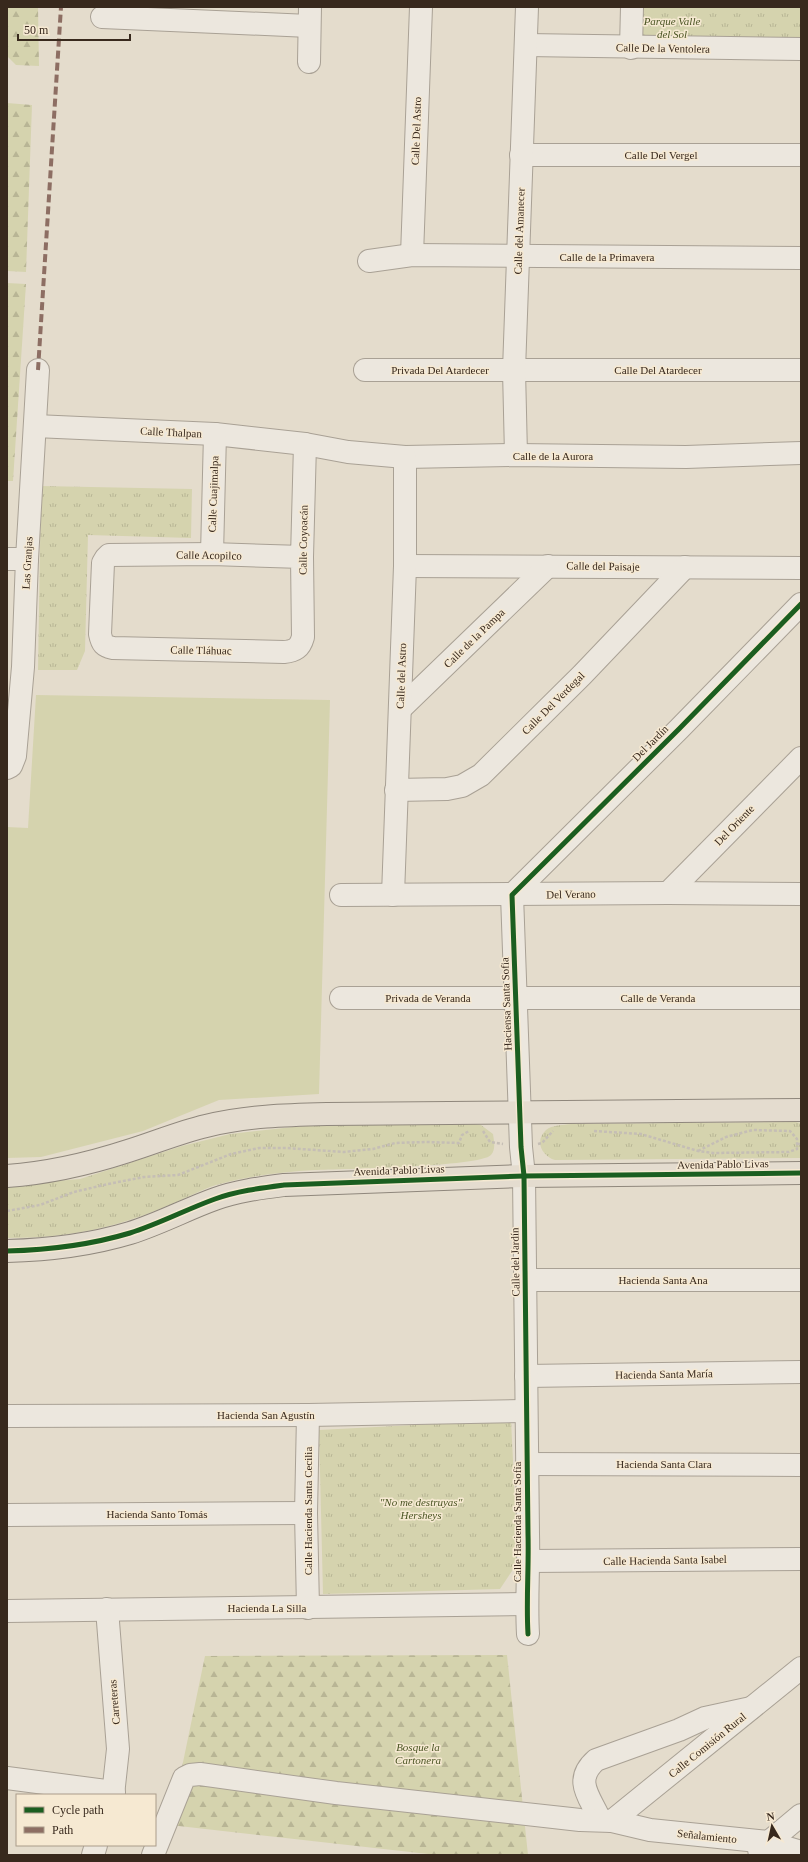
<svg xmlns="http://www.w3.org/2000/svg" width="808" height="1862" font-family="'Times New Roman',serif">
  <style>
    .grass { fill: #d5d3ae }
    .forest { fill: url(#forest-firs) }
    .park { fill: url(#park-tufts) }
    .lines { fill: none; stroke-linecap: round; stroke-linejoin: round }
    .minor-casing { stroke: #a9a195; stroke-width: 24 }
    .major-casing { stroke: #8f877c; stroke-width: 24 }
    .path { stroke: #c5beb5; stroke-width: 2.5; stroke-dasharray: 3 2; stroke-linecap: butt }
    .minor { stroke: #ece7de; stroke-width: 22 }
    .major { stroke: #e4dccf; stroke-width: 22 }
    .quiet { stroke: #8d6e63; stroke-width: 4; stroke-dasharray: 8 4; stroke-linecap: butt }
    .cycleway-casing { stroke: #f6e9d2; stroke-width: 8 }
    .cycleway { stroke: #1b5e20; stroke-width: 5 }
    .labels { text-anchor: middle; stroke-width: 3; stroke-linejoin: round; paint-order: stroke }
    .park-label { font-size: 11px; font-style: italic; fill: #4b5524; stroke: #f6e9d2 }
    .street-label { font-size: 11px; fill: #38291d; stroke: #f6e9d2 }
  </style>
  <defs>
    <pattern id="forest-firs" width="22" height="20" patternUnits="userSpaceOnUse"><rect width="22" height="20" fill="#d5d3ae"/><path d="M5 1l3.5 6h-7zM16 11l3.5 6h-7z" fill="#b8b595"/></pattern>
    <pattern id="park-tufts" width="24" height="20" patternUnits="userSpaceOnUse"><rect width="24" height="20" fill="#d5d3ae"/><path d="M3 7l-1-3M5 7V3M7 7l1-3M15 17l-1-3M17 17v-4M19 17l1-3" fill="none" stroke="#b8b595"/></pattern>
  </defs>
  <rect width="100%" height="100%" fill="#e4dccc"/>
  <path class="grass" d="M36 695 330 700 319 1094 219 1100 143 1131 41 1157 7 1158V827L28 828Z"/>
  <g class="forest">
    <path d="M7 7H38L39 66 16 65 7 56Z"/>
    <path d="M7 103 32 105 26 272 7 271Z"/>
    <path d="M7 283 26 284 13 481H7Z"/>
    <path d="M507 1655 528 1855H437L170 1825 205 1656Z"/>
  </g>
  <g class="park">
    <path d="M632 7H801V49L631 48Z"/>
    <path d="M41 486 192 489 191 538 88 535 85 651 77 670H38Z"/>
    <path d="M796 1122 801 1123V1158L555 1160C542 1156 534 1141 546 1130 552 1125 563 1125 571 1124Z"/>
    <path d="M468 1123 481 1125 493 1134C494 1141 496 1149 491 1155 480 1167 339 1169 315 1170 281 1172 248 1176 216 1185 200 1190 185 1199 169 1205 153 1212 137 1218 120 1223 83 1234 46 1238 7 1238V1185L80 1179 182 1146 230 1134 302 1126Z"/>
    <path d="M511 1420 518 1562 500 1589 323 1594 319 1430Z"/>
  </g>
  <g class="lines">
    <defs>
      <g id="minor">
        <path d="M102 17 309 26"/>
        <path d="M526 45 801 49"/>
        <path d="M631 48 632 7"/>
        <path d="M309 62 310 7"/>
        <path d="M521 155H801"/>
        <path d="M412 255 421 7"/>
        <path d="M369 261 412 255 801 258"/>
        <path d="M365 370H801"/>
        <path d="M35 426 215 434 305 444 348 452 405 457 516 455 686 457 801 453"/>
        <path d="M516 455 514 370 527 7"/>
        <path d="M212 554 215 434"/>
        <path d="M302 557 212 554 109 555 106 558 103 563 100 634C102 644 104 646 113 648L284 652C295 651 300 648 303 637L302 557 305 444"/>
        <path d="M7 559H27"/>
        <path d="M405 566 801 568"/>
        <path d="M400 709 548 566"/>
        <path d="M7 768 11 766 15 756 23 667 27 559 38 370"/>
        <path d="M396 790 447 789 462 786 481 775 582 675 685 567"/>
        <path d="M668 893 801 758"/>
        <path d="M341 895 668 893 801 894"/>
        <path d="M393 895 405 566V457"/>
        <path d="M341 998H801"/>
        <path d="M525 1280H801"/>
        <path d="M526 1376 801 1372"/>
        <path d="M308 1415 306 1513 308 1608"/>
        <path d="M7 1416 308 1415 525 1411"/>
        <path d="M527 1464 801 1465"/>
        <path d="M7 1515 306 1513"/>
        <path d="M529 1561 801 1559"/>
        <path d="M107 1609 118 1749 113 1795"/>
        <path d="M7 1611 526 1604"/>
        <path d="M528 1634C526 1600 529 1567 528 1534 526 1414 525 1295 524 1176L521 1147 512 895 679 729 801 604"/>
        <path d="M7 1778 114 1792"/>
        <path d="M600 1820C591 1798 572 1781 596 1760L679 1730 705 1718 751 1708"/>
        <path d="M612 1821 801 1668"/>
        <path d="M759 1850 801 1815"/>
        <path d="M93 1855 96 1845"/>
        <path d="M153 1855 184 1778 190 1775 200 1774 336 1793 580 1820 612 1821 650 1830 768 1842 801 1852"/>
      </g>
      <g id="major">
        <path d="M7 1176C49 1173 88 1164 128 1151 154 1143 180 1132 206 1126 246 1116 286 1115 327 1114L801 1110"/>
        <path d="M7 1251C49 1250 90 1245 130 1233 159 1224 187 1209 215 1199 237 1191 261 1188 284 1185L524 1176 801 1173"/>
      </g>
    </defs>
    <use href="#minor" class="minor-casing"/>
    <use href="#major" class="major-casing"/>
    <g class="path">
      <path d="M483 1131 490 1142 503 1144"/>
      <path d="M594 1131 641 1134 698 1151 713 1153 789 1152 797 1149V1139L790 1131 753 1130 726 1137 698 1151"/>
      <path d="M538 1144 542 1143 553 1131"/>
      <path d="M797 1144H801"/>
      <path d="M7 1211 40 1205 74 1192 108 1184 144 1177 178 1175 231 1154 259 1148H286L344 1152 373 1149 395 1143 426 1142 459 1143 462 1135 469 1131"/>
    </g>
    <use href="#minor" class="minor"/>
    <use href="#major" class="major"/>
    <path class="quiet" d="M38 370 61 7"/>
    <defs>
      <g id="cycleway">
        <path d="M7 1251C49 1250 90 1245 130 1233 159 1224 187 1209 215 1199 237 1191 261 1188 284 1185L524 1176 801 1173"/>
        <path d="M528 1634C526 1600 529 1567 528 1534 526 1414 525 1295 524 1176L521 1147 512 895 679 729 801 604"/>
      </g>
    </defs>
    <use href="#cycleway" class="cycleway-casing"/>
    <use href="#cycleway" class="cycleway"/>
  </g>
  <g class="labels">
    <g class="park-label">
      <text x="672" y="25">Parque Valle<tspan x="672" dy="13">del Sol</tspan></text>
      <text x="421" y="1506">"No me destruyas"<tspan x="421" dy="13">Hersheys</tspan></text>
      <text x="418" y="1751">Bosque la<tspan x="418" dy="13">Cartonera</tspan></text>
    </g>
    <g class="street-label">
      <text transform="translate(663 48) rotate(1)" y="4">Calle De la Ventolera</text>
      <text transform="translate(416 131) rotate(-88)" y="4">Calle Del Astro</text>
      <text x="661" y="159">Calle Del Vergel</text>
      <text transform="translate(519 231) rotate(-88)" y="4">Calle del Amanecer</text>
      <text x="607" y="261">Calle de la Primavera</text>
      <text x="440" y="374">Privada Del Atardecer</text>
      <text x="658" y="374">Calle Del Atardecer</text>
      <text transform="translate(171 432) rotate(3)" y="4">Calle Thalpan</text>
      <text x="553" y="460">Calle de la Aurora</text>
      <text transform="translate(213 494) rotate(-88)" y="4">Calle Cuajimalpa</text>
      <text transform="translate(303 540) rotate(-89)" y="4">Calle Coyoacán</text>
      <text transform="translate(209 555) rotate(1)" y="4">Calle Acopilco</text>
      <text transform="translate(27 563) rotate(-87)" y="4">Las Granjas</text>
      <text transform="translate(603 566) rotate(1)" y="4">Calle del Paisaje</text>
      <text transform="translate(474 638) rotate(-44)" y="4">Calle de la Pampa</text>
      <text transform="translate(201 650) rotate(1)" y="4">Calle Tláhuac</text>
      <text transform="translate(401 676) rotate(-88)" y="4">Calle del Astro</text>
      <text transform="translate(553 703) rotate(-45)" y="4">Calle Del Verdegal</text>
      <text transform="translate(650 743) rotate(-45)" y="4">Del Jardín</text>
      <text transform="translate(734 825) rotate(-46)" y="4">Del Oriente</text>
      <text transform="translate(571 894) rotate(-1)" y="4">Del Verano</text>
      <text x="428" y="1002">Privada de Veranda</text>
      <text x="658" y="1002">Calle de Veranda</text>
      <text transform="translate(506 1004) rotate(-92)" y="4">Haciensa Santa Sofia</text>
      <text transform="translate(723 1164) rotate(-1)" y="4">Avenida Pablo Livas</text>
      <text transform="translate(399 1170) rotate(-2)" y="4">Avenida Pablo Livas</text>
      <text transform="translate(515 1262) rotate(-91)" y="4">Calle del Jardín</text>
      <text x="663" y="1284">Hacienda Santa Ana</text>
      <text transform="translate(664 1374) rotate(-1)" y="4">Hacienda Santa María</text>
      <text x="266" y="1419">Hacienda San Agustín</text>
      <text x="664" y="1468">Hacienda Santa Clara</text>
      <text transform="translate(308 1511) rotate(-90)" y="4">Calle Hacienda Santa Cecilia</text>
      <text x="157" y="1518">Hacienda Santo Tomás</text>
      <text transform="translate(517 1522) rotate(-90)" y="4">Calle Hacienda Santa Sofía</text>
      <text transform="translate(665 1560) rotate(-1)" y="4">Calle Hacienda Santa Isabel</text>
      <text x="267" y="1612">Hacienda La Silla</text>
      <text transform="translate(114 1702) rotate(-95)" y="4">Carreteras</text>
      <text transform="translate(707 1745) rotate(-39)" y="4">Calle Comisión Rural</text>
      <text transform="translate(707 1836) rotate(6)" y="4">Señalamiento</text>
    </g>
  </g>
  <rect width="808" height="1862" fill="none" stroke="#38291d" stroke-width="16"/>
  <rect x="16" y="1794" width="140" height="52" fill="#f6e9d2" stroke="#aa9c8a"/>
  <rect x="24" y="1807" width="20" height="6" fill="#1b5e20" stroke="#aa9c8a"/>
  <text x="52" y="1814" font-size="12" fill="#38291d">Cycle path</text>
  <rect x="24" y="1827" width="20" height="6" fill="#8d6e63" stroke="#aa9c8a"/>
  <text x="52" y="1834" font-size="12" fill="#38291d">Path</text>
  <g transform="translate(772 1826) rotate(351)" stroke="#f6e9d2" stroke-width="3" paint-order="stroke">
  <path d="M0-3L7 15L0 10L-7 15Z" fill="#38291d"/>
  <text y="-6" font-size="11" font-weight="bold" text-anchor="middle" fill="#38291d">N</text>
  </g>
  <path d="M18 34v6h112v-6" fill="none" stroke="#38291d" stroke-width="2"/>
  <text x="24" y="34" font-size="12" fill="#38291d" stroke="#f6e9d2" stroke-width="3" paint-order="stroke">50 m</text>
</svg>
